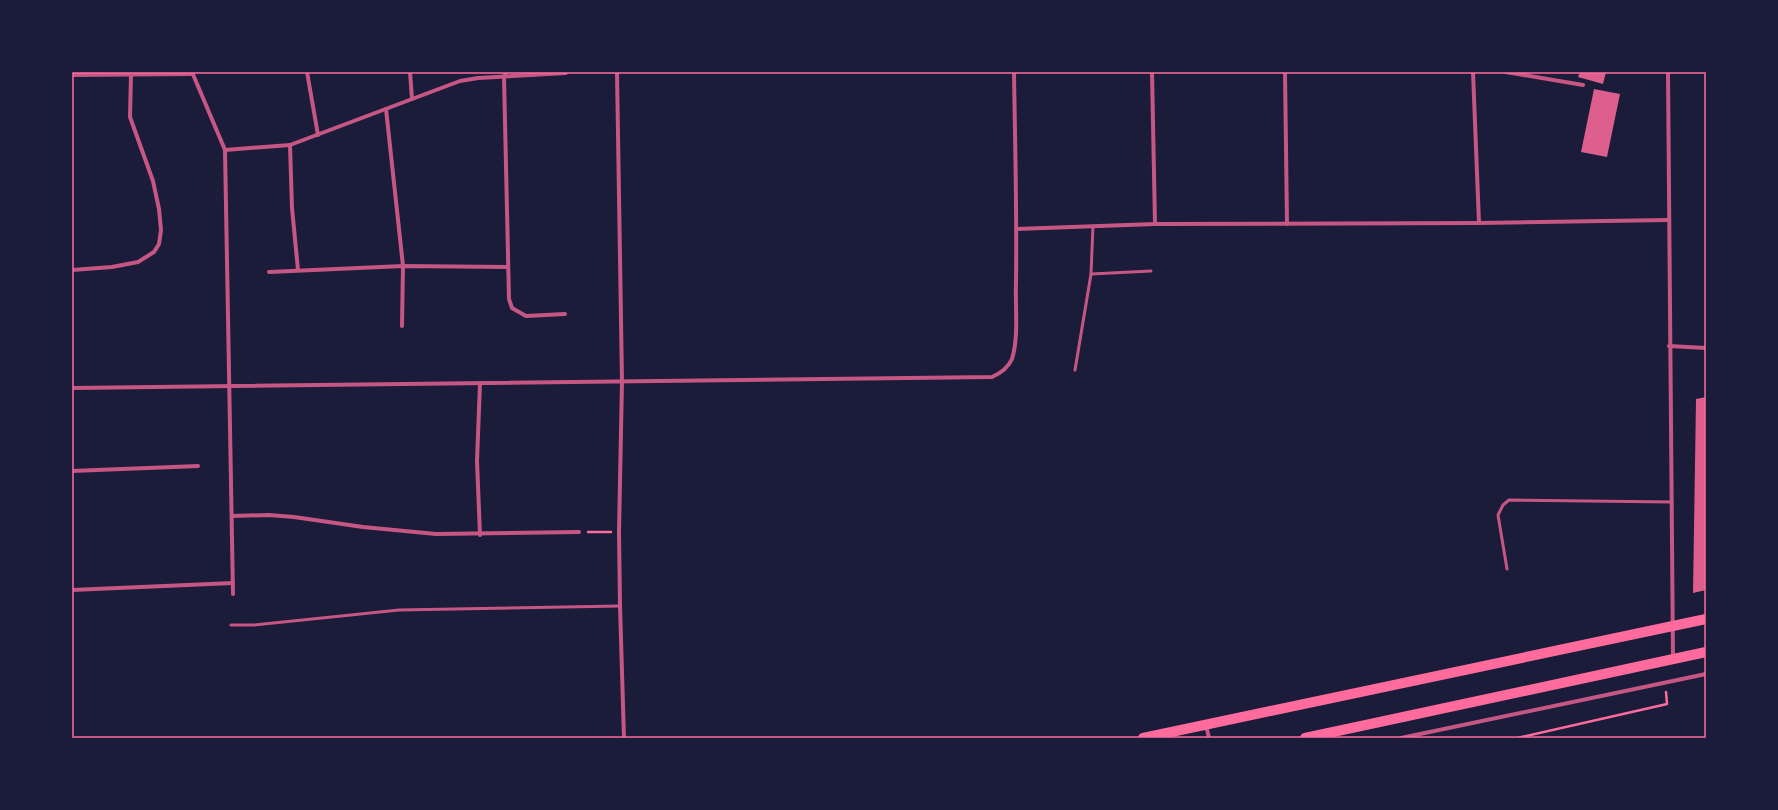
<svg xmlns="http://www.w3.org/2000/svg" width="1778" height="810" font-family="'Roboto Condensed',sans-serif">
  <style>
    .building { fill: #dd5f8e }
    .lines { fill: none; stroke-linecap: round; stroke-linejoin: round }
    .path { stroke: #ff6b9d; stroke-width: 2.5 }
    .service { stroke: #c65784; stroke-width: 3 }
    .minor { stroke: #c65784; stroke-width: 4 }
    .primary { stroke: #ff6b9d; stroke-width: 10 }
    .neatline { fill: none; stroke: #ff6b9d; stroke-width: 1.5 }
  </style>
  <rect width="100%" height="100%" fill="#1b1b3a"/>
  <g class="building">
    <path d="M1580 72H1606L1603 84 1578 77Z"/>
    <path d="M1594 89 1620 94 1607 157 1581 152Z"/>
    <path d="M1706 397V590L1693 593 1696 399Z"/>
  </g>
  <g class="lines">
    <g class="path">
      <path d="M588 532H611"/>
      <path d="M1517 738 1667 704 1666 692"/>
    </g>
    <g class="service">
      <path d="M1091 274 1151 271"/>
      <path d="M1075 370 1091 274 1093 226"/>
      <path d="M1507 569 1498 515 1503 505 1509 500 1672 502"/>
      <path d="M231 625H253L399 610 620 606"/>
    </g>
    <g class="minor">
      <path d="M192 72 225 150 233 594"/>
      <path d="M307 72 318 135"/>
      <path d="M410 72 412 99"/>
      <path d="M506 72 504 77 509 299 512 308 526 316 565 314"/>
      <path d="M617 72 622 381 619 532 620 606 624 738"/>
      <path d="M1152 72 1155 224"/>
      <path d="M1285 72 1287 224"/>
      <path d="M1473 72 1479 223"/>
      <path d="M1506 72 1583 85"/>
      <path d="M1668 72 1673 658"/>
      <path d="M72 75 192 74"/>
      <path d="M386 109 403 266 402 326"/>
      <path d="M290 145 292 208 298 270"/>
      <path d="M225 150 290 145 460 81 478 78 566 73"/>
      <path d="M1016 229 1155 224 1479 223 1668 220"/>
      <path d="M72 270 112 267 138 262 154 252 159 244 161 230 159 209 153 181 130 117 131 74"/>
      <path d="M269 272 403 266 508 267"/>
      <path d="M1669 346 1706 348"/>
      <path d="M480 383 477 461 480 535"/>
      <path d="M72 388 992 377C1001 373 1008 368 1012 359 1019 337 1015 306 1016 283 1017 212 1015 142 1014 72"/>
      <path d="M72 471 198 466"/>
      <path d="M232 516 269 515 294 517 363 527 436 534 579 532"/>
      <path d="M72 590 233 583"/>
      <path d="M1206 725 1209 738"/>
      <path d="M1401 738 1706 674"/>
    </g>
    <g class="primary">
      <path d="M1143 738 1706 619"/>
      <path d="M1305 738 1706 652"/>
    </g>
  </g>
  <rect width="1778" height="810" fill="none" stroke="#1b1b3a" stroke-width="146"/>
  <rect x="73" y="73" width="1632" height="664" class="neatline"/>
</svg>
